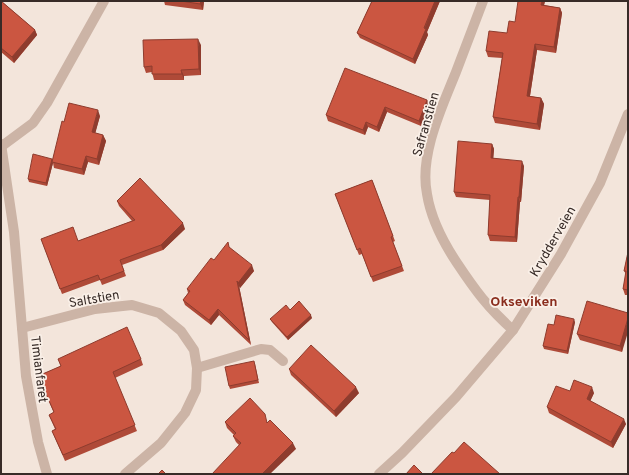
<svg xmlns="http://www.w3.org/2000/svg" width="629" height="475" font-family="Overpass,sans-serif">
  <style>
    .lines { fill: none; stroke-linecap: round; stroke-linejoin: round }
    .service { stroke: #ccb4a6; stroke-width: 10 }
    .minor { stroke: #ccb4a6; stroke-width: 10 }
    .wall { fill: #af4a38 }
    .shaded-wall { fill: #8e3c2e }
    .building { fill: #cb5641; stroke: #8e3c2e }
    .labels { text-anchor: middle; stroke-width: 3.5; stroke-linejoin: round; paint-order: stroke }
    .street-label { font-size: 13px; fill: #372b27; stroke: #faf0e8 }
    .neighbourhood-label { font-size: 14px; font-weight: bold; fill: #8a2d1d; stroke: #faf0e8 }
  </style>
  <rect width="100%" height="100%" fill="#f3e5db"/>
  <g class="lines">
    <path class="service" d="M197 368 261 349 270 350 283 361"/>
    <g class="minor">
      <path d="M483 1C474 25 465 48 456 72 442 107 419 155 427 194 431 219 443 242 457 263 475 290 488 308 513 330"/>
      <path d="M1 144 14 232 26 376 38 442 47 474"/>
      <path d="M2 146 33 123 47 103 104 1"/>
      <path d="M22 328 95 309 132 305 159 313 181 331 194 350 197 368 196 390 185 413 161 443 125 474"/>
      <path d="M379 474 402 453 456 397 513 330 561 254 600 183 628 114"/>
    </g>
  </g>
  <g class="wall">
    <path d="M1 1 35 30 37 35 14 63 1 52Z"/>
    <path d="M164 1H204L203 10 165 5Z"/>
    <path d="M372 1H440L427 32 428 35 415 64 360 38 357 33Z"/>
    <path d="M545 1 544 5 560 8 562 13 556 53 537 50 530 96 541 98 544 104 540 130 495 123 493 117 502 58 488 57 486 51 507 33 515 22Z"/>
    <path d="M201 45V75L184 76V80H154L152 72 146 73 144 67Z"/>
    <path d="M427 100 429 105 421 126 387 112 379 132 368 127 365 135 328 121 326 115Z"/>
    <path d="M100 116 95 133 103 135 106 141 99 165 88 162 84 175 54 168 53 163 47 186 29 182 28 179 52 159V161L64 122Z"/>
    <path d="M492 144 494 149 493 158 524 166 521 202H520L517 242 490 241 488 235 490 200 456 197 454 192Z"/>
    <path d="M372 180 395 241 393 242 404 271 373 282 362 254 359 255 335 194Z"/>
    <path d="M117 201 185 229 163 250 122 265 126 276 102 285 100 280 62 294 41 239 78 241 132 221 119 206Z"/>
    <path d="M230 248 254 271 240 288 239 286 251 345 219 315 211 325 185 305 183 300 188 293 187 289 214 260Z"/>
    <path d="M628 252V295H625L623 289 626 274 624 271Z"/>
    <path d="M290 310 312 318 288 340 272 322 270 319Z"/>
    <path d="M628 313 622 352 580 340 577 334Z"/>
    <path d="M575 322 568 354 544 349 543 346 554 325Z"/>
    <path d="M58 359H141L143 365 115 378 137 431 65 461 52 431 55 429 49 415 54 413 38 376 61 366Z"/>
    <path d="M255 364 259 383 230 389 229 386Z"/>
    <path d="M289 369 359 393 336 417 291 375Z"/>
    <path d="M570 391 594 393 590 401 626 424 613 448 549 413 547 407Z"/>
    <path d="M225 422H268L296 449 239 445 236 442 233 436 234 435 227 428Z"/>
  </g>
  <g class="shaded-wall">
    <path d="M201 1H204L203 10 200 4Z"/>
    <path d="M435 1H440L427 32 428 35 415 64 413 59Z"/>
    <path d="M542 1H545L543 10 541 5Z"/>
    <path d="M560 8 562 13 556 53 554 47Z"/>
    <path d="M35 30 37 35 14 63 12 57Z"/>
    <path d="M198 39 201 45V75L199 69Z"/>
    <path d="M535 44 537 50 529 102 527 96Z"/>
    <path d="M181 70 184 76V80L182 74Z"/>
    <path d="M541 98 544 104 540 130 537 124Z"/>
    <path d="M427 100 429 105 421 126 419 121Z"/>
    <path d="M385 107 387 112 379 132 377 127Z"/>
    <path d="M98 110 100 116 94 138 92 132Z"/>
    <path d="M366 122 368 127 365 135 363 130Z"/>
    <path d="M103 135 106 141 99 165 97 159Z"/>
    <path d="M492 144 494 149 493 163 491 158Z"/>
    <path d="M86 156 88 162 84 175 82 169Z"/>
    <path d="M52 159 53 162H52L53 163 47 186 46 183Z"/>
    <path d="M522 161 524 166 521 202 519 197Z"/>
    <path d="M518 197 520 202 517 242 515 237Z"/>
    <path d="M183 223 185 229 163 250 161 245Z"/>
    <path d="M252 265 254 271 240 288 238 283Z"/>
    <path d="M237 281 239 286 251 345 249 340Z"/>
    <path d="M218 309 219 315 211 325 209 320Z"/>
    <path d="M311 315 312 318 288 340 287 337Z"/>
    <path d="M628 318V332L622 352 620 346Z"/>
    <path d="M574 319 575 322 568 354 567 351Z"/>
    <path d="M356 387 359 393 336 417 334 411Z"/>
    <path d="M592 387 594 393 589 404 587 399Z"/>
    <path d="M624 419 626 424 613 448 611 442Z"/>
    <path d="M293 443 296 449 270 474H262Z"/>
  </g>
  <g class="building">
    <path d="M1 1 35 30 12 57 1 48Z"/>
    <path d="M181 1H201L200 4Z"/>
    <path d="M372 1H435L424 28 426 29 413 59 357 33Z"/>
    <path d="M518 1H542L541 5 560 8 554 47 535 44 527 96 541 98 537 124 493 117 503 53 486 51 489 31 507 33 509 21 515 22Z"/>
    <path d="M198 39 199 69 181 70 182 74H152V66L144 67 143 40Z"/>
    <path d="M345 68 427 100 419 121 385 107 377 127 366 122 363 130 326 115Z"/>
    <path d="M69 103 98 110 92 132 103 135 97 159 86 156 82 169 52 162 62 121 64 122Z"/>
    <path d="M458 141 492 144 491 158 522 161 519 197H518L515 237 488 235 490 195 454 192Z"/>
    <path d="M33 154 52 159 46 183 28 179Z"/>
    <path d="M140 178 183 223 161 245 120 260 124 271 100 280 98 275 60 289 41 239 73 227 78 241 135 220 117 201Z"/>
    <path d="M372 180 393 236 391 237 402 266 371 277 360 248 357 250 335 194Z"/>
    <path d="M228 242 229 247 252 265 238 283 237 281 249 340 218 309 209 320 183 300 190 291 187 289 211 258 214 260Z"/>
    <path d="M628 252V290L623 289 626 271H624Z"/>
    <path d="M299 301 311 315 287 337 270 319 286 305 290 310Z"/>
    <path d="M587 301 628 313V318L620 346 577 334Z"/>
    <path d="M556 315 574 319 567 351 543 346 548 324 554 325Z"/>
    <path d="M127 327 141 359 113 372 135 425 63 455 52 431 56 429 49 415 54 412 38 376 61 366 58 359Z"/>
    <path d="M311 345 356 387 334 411 289 369Z"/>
    <path d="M254 361 258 380 229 386 225 367Z"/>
    <path d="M574 380 592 387 587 399 624 419 611 442 547 407 556 386 570 391Z"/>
    <path d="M250 398 265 414 267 423 270 420 293 443 262 474H212L241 443 233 436 236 433 225 422Z"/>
    <path d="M464 442 500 474H431L452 452 454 453Z"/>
    <path d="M414 465 423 474H406Z"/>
    <path d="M162 470 166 474H158Z"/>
  </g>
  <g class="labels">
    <g class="street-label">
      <text transform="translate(425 124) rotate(-74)" y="5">Safranstien</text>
      <text transform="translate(552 241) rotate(-60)" y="5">Krydderveien</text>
      <text transform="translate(94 298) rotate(-10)" y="5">Saltstien</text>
      <text transform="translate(40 369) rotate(83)" y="5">Timianfaret</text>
    </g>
    <g class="neighbourhood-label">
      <text x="524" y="306">Okseviken</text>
    </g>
  </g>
  <rect width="629" height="475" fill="none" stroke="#372b27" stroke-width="4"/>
</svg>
